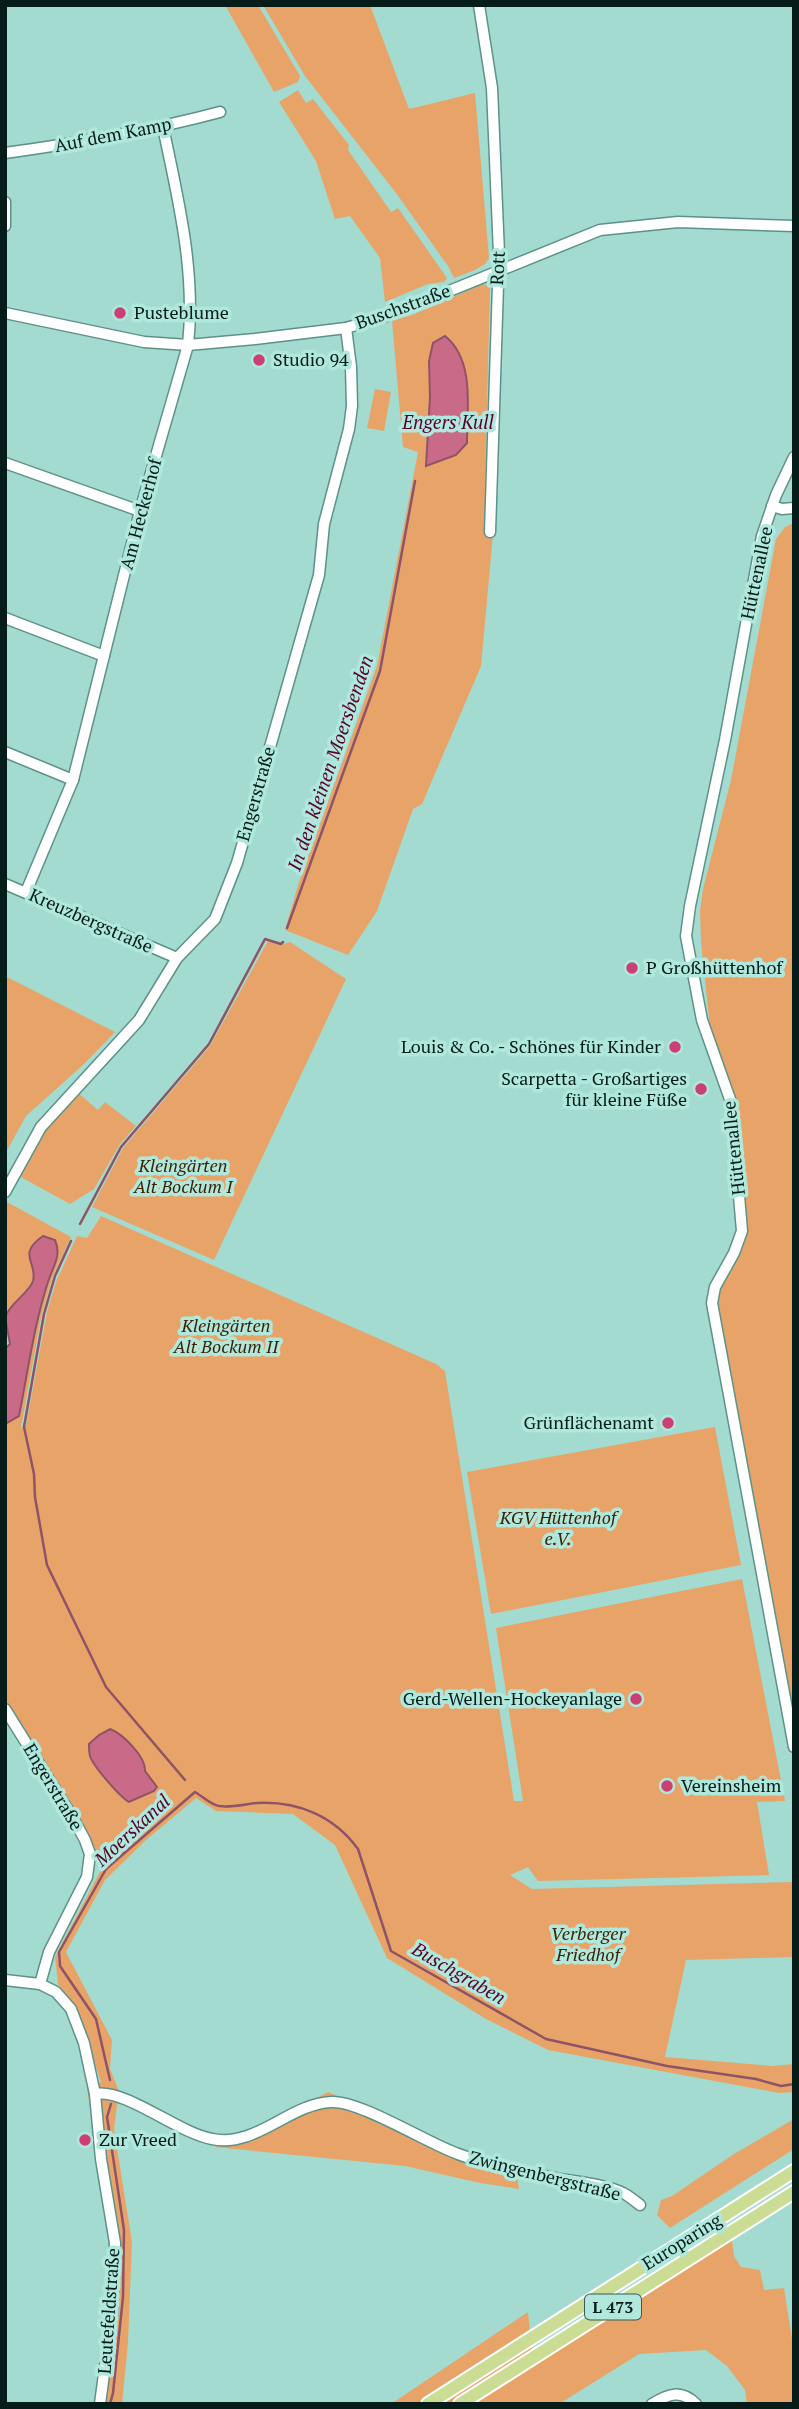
<svg xmlns="http://www.w3.org/2000/svg" width="799" height="2409" font-family="'PT Serif',serif">
  <style>
    .green { fill: #e8a468; fill-rule: evenodd }
    .water { fill: #c96b88; stroke: #8e5366; stroke-width: 2 }
    .lines { fill: none; stroke-linecap: round; stroke-linejoin: round }
    .stream { stroke: #8e5366; stroke-width: 2.5 }
    .minor-casing { stroke: #5c9288; stroke-width: 13 }
    .major-casing { stroke: #fff; stroke-width: 16 }
    .minor { stroke: #fff; stroke-width: 10 }
    .major { stroke: #cbdd94; stroke-width: 12 }
    .poi-dot { fill: #cb3f73; stroke: #b0e8dd; stroke-width: 2.5 }
    .labels { text-anchor: middle; stroke-width: 7; stroke-linejoin: round; paint-order: stroke }
    .shield { fill: #b0e8dd; stroke: #395953; stroke-width: 2 }
    .shield-label { font-size: 16px; font-weight: bold; fill: #061c18 }
    .street-label { font-size: 18px; fill: #061c18; stroke: #b0e8dd }
    .poi-label { font-size: 18px; fill: #061c18; stroke: #b0e8dd; text-anchor: start }
    .park-label { font-size: 18px; font-style: italic; fill: #3f2204; stroke: #b0e8dd }
    .water-label { font-size: 19px; font-style: italic; fill: #59002a; stroke: #b0e8dd }
  </style>
  <rect width="100%" height="100%" fill="#a3dbd0"/>
  <g class="green">
    <path d="M225 5H258L300 76 298 82 274 92Z"/>
    <path d="M263 5H370L409 109 475 93 489 258 485 264 475 270 454 278 448 266 396 193 305 76Z"/>
    <path d="M298 90 306 103 313 99 349 145 348 150 391 212 398 208 447 278 444 282 428 284 385 302 380 258 350 216 335 219 316 161 279 102Z"/>
    <path d="M483 284 490 287 485 482 489 534H493L481 666 422 804 413 809 377 911 348 955 285 930 298 885 377 666 418 452 403 447 392 321 412 315ZM429 361 466 374 430 397Z"/>
    <path d="M375 389 391 392 384 431 367 428Z"/>
    <path d="M794 523V1719L715 1295 742 1250 746 1235 735 1095 710 1028 701 942 700 911 703 889 731 780 776 539 785 527Z"/>
    <path d="M268 941 281 945 290 942 346 979 214 1260 92 1207 123 1148 210 1046Z"/>
    <path d="M5 976 115 1032 84 1064 26 1116 5 1154Z"/>
    <path d="M77 1092 98 1110 105 1102 136 1126 120 1144 94 1189 70 1204 19 1176 45 1128Z"/>
    <path d="M7 1202 71 1237 53 1276 41 1318 21 1428 26 1426 47 1312 56 1282 77 1236 87 1238 101 1216 436 1364 445 1371 514 1801H523L496 1628 742 1579 785 1801 757 1802 769 1875 538 1881 528 1867 510 1875 532 1889 794 1882V1957L686 1960 665 2057 772 2066 794 2064V2092L779 2093 548 2050 486 2019 387 1958 335 1845 293 1814 216 1811 196 1798 146 1840 105 1880 66 1952 112 2040 110 2069 119 2091 114 2129 132 2242 128 2343 122 2404H95L109 2300 111 2256 87 2087 101 2082 77 2008 58 1984 55 1957 102 1868 91 1839 5 1699V1424L9 1423 58 1248C51 1231 39 1236 30 1249 31 1258 34 1269 33 1278 32 1289 10 1304 5 1316Z"/>
    <path d="M715 1427 741 1565 491 1614 467 1472Z"/>
    <path d="M328 2092 362 2106 359 2114 440 2152 517 2175 519 2189 480 2183 405 2166 215 2147 221 2136 248 2133Z"/>
    <path d="M794 2119V2149L670 2228 657 2215 661 2200 672 2196 734 2154Z"/>
    <path d="M732 2240 734 2256 741 2267 760 2270 764 2290 784 2288 794 2352V2404H747L745 2390 727 2366 706 2350 639 2354 559 2404H391L528 2312 533 2365Z"/>
  </g>
  <g class="water">
    <path d="M445 336C475 360 467 408 467 443L456 455 426 466 430 397 429 361 433 343Z"/>
    <path d="M43 1236 55 1240C62 1256 53 1266 48 1282 34 1325 28 1371 19 1416L5 1424V1349L10 1344 5 1317C11 1302 29 1293 33 1281 38 1262 16 1255 43 1236Z"/>
    <path d="M110 1729C123 1734 146 1757 145 1771L157 1787 154 1791 129 1802C120 1797 93 1766 90 1756 89 1752 89 1749 89 1744L99 1735Z"/>
  </g>
  <g class="lines">
    <g class="stream">
      <path d="M287 928 380 671 415 481"/>
      <path d="M80 1224 121 1147 209 1044 265 939 281 944 283 942"/>
      <path d="M71 1241 55 1276 44 1314 24 1427 34 1474 35 1497 47 1565 106 1687 185 1780"/>
      <path d="M110 2080 96 2019 60 1966 59 1952 106 1869 195 1792C202 1796 211 1805 219 1806 230 1808 246 1804 257 1803 298 1801 334 1816 358 1849L391 1951 546 2039 667 2066 756 2079 781 2086 794 2084"/>
      <path d="M110 2404 113 2393 123 2297 124 2230 107 2117 111 2104"/>
    </g>
    <defs>
      <g id="minor">
        <path d="M479 5 492 88 499 254 490 532"/>
        <path d="M5 153C78 143 149 131 220 112"/>
        <path d="M5 202V226"/>
        <path d="M5 313 144 342 188 345 255 339 346 328 390 315 600 230 678 222 794 226"/>
        <path d="M794 457 776 495 762 536 725 740 690 906 686 936 702 1020 731 1102 742 1231 734 1253 715 1287 712 1303 794 1747"/>
        <path d="M5 463 140 511"/>
        <path d="M772 506 782 509 794 508"/>
        <path d="M5 618 104 656"/>
        <path d="M5 752 73 780"/>
        <path d="M5 884 177 958"/>
        <path d="M26 892 73 780 140 511 188 345C196 271 178 199 163 127"/>
        <path d="M5 1192 41 1127 139 1020 177 958 215 919 237 863 319 575 324 524 349 429 352 406 351 367 346 328"/>
        <path d="M5 1709 73 1818 85 1840 90 1854 87 1877 49 1952 40 1984"/>
        <path d="M5 1980 40 1984 56 1992 71 2009 84 2043 95 2094 101 2159 115 2243 112 2314 100 2404"/>
        <path d="M95 2094C125 2088 178 2133 212 2139 256 2148 289 2104 331 2102 359 2100 427 2143 458 2154 488 2165 519 2171 550 2177 573 2182 601 2183 623 2193 629 2196 635 2201 640 2205"/>
        <path d="M652 2404C668 2394 681 2389 696 2404"/>
      </g>
      <g id="major">
        <path d="M428 2404 794 2171"/>
        <path d="M460 2404 794 2192"/>
      </g>
    </defs>
    <use href="#minor" class="minor-casing"/>
    <use href="#major" class="major-casing"/>
    <use href="#minor" class="minor"/>
    <use href="#major" class="major"/>
  </g>
  <g class="poi-dot">
    <circle cx="120" cy="313" r="7"/>
    <circle cx="259" cy="360" r="7"/>
    <circle cx="632" cy="968" r="7"/>
    <circle cx="675" cy="1047" r="7"/>
    <circle cx="701" cy="1089" r="7"/>
    <circle cx="668" cy="1423" r="7"/>
    <circle cx="636" cy="1699" r="7"/>
    <circle cx="667" cy="1786" r="7"/>
    <circle cx="85" cy="2140" r="7"/>
  </g>
  <g class="labels">
    <rect class="shield" x="585" y="2294.5" width="56" height="25" rx="5"/>
    <g class="shield-label">
      <text x="613" y="2313">L 473</text>
    </g>
    <g class="street-label">
      <text transform="translate(113 135) rotate(-11)" y="6">Auf dem Kamp</text>
      <text transform="translate(498 268) rotate(-87)" y="6">Rott</text>
      <text transform="translate(403 307) rotate(-20)" y="6">Buschstraße</text>
      <text transform="translate(141 514) rotate(-75)" y="6">Am Heckerhof</text>
      <text transform="translate(757 573) rotate(-78)" y="6">Hüttenallee</text>
      <text transform="translate(256 794) rotate(-74)" y="6">Engerstraße</text>
      <text transform="translate(91 921) rotate(24)" y="6">Kreuzbergstraße</text>
      <text transform="translate(734 1148) rotate(-96)" y="6">Hüttenallee</text>
      <text transform="translate(53 1787) rotate(59)" y="6">Engerstraße</text>
      <text transform="translate(545 2176) rotate(14)" y="6">Zwingenbergstraße</text>
      <text transform="translate(682 2242) rotate(-32)" y="6">Europaring</text>
      <text transform="translate(109 2311) rotate(-86)" y="6">Leutefeldstraße</text>
    </g>
    <g class="poi-label">
      <text x="134" y="319">Pusteblume</text>
      <text x="273" y="366">Studio 94</text>
      <text x="646" y="974">P Großhüttenhof</text>
      <text x="661" y="1053" text-anchor="end">Louis &amp; Co. - Schönes für Kinder</text>
      <text x="687" y="1085" text-anchor="end">Scarpetta - Großartiges<tspan x="687" dy="21">für kleine Füße</tspan></text>
      <text x="654" y="1429" text-anchor="end">Grünflächenamt</text>
      <text x="622" y="1705" text-anchor="end">Gerd-Wellen-Hockeyanlage</text>
      <text x="681" y="1792">Vereinsheim</text>
      <text x="99" y="2146">Zur Vreed</text>
    </g>
    <g class="park-label">
      <text x="183" y="1172">Kleingärten<tspan x="183" dy="21">Alt Bockum I</tspan></text>
      <text x="226" y="1332">Kleingärten<tspan x="226" dy="21">Alt Bockum II</tspan></text>
      <text x="558" y="1524">KGV Hüttenhof<tspan x="558" dy="21">e.V.</tspan></text>
      <text x="588" y="1940">Verberger<tspan x="588" dy="21">Friedhof</tspan></text>
    </g>
    <g class="water-label">
      <text x="448" y="429">Engers Kull</text>
      <text transform="translate(330 763) rotate(-71)" y="7">In den kleinen Moersbenden</text>
      <text transform="translate(132 1830) rotate(-43)" y="7">Moerskanal</text>
      <text transform="translate(459 1973) rotate(30)" y="7">Buschgraben</text>
    </g>
  </g>
  <rect width="799" height="2409" fill="none" stroke="#061c18" stroke-width="14"/>
</svg>
